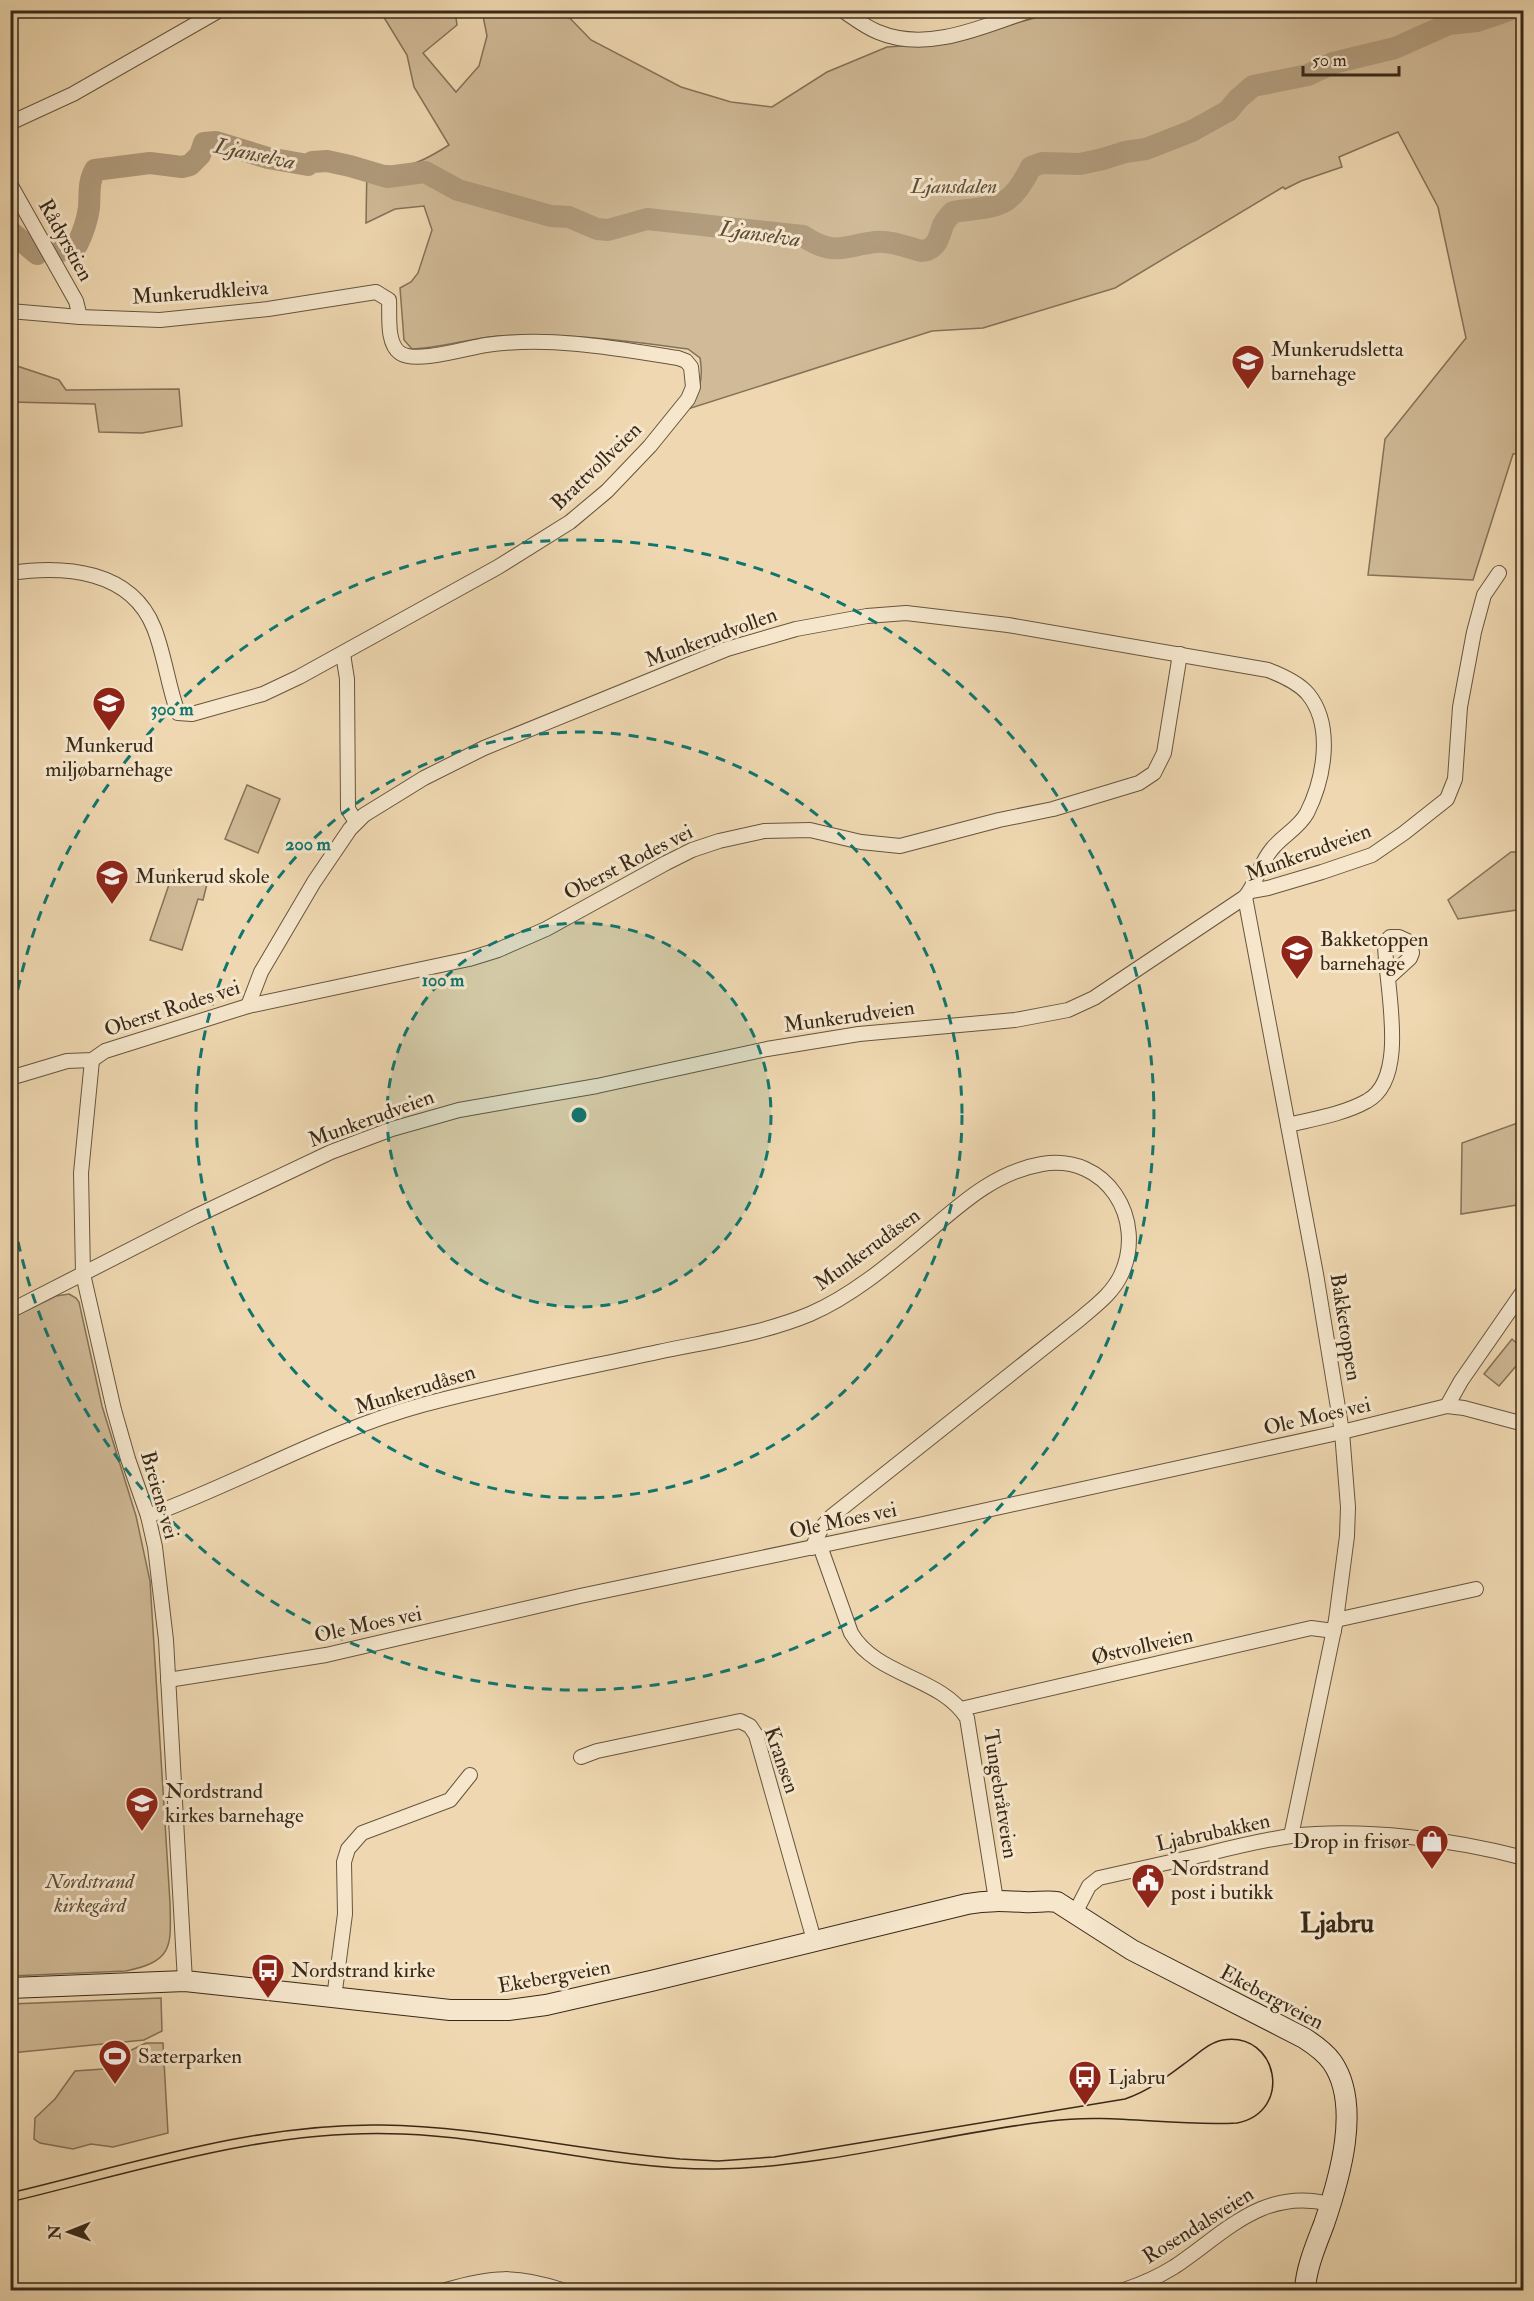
<svg xmlns="http://www.w3.org/2000/svg" width="1534" height="2301" font-family="'IM FELL Double Pica',serif">
  <style>
    .green { fill: #d0ba97; stroke: #847258; stroke-width: 1.5 }
    .lines { fill: none; stroke-linecap: round; stroke-linejoin: round }
    .river { stroke: #b19c7d; stroke-width: 22 }
    .minor-casing { stroke: #66553e; stroke-width: 16 }
    .secondary-casing { stroke: #392918; stroke-width: 22 }
    .minor { stroke: #f5e6cc; stroke-width: 14 }
    .secondary { stroke: #f5e6cc; stroke-width: 20 }
    .tram { stroke: #392918; stroke-width: 1.5 }
    .ring { fill: none; stroke: #0f766e; stroke-width: 3; stroke-dasharray: 10 8 }
    .labels { text-anchor: middle; stroke-width: 6; stroke-linejoin: round; paint-order: stroke }
    .park-label { font-size: 21px; font-style: italic; fill: #5f4d38; stroke: #f5e6cc }
    .street-label { font-size: 21px; fill: #392918; stroke: #f5e6cc }
    .poi-label { font-size: 21px; fill: #392918; stroke: #f5e6cc; text-anchor: start }
    .water-label { font-size: 22px; font-style: italic; fill: #5d4c36; stroke: #f5e6cc }
    .district-label { font-size: 27px; font-weight: bold; fill: #392918; stroke: #f5e6cc }
    .centre { fill: #0f766e; stroke: #f5e6cc; stroke-width: 3 }
    .ring-label { font-size: 18px; text-anchor: middle; font-weight: bold; fill: #0f766e; stroke: #f5e6cc; stroke-width: 6; stroke-linejoin: round; paint-order: stroke }
  </style>
  <rect width="100%" height="100%" fill="#efd8b1"/>
  <filter id="stains"><feTurbulence type="fractalNoise" baseFrequency=".00333" numOctaves="4"/><feColorMatrix values="0 0 0 0 .2 0 0 0 0 .09 0 0 0 0 .02 0 0 0 .5 -.17"/></filter>
  <radialGradient id="worn" r=".72"><stop offset=".6" stop-color="#630" stop-opacity="0"/><stop offset="1" stop-color="#630" stop-opacity=".3"/></radialGradient>
  <g class="green">
    <path d="M562 10 591 40 681 87 731 102 772 107 827 72 887 47 946 43 1059 11H1523V453L1513 454 1473 580 1368 575 1385 439 1466 338 1438 207 1398 132 1339 157 1342 167 1301 181 1285 189 1283 187 1115 288 983 328 932 331 688 409C699 390 704 381 700 358L688 349C626 341 562 332 499 336 470 338 442 348 412 349L404 340 400 288 411 282 418 273 432 230 424 206 395 209 366 223 367 162C402 173 419 164 449 145L414 87 407 55 380 11H455L457 25 423 53 456 92 479 66 487 36 482 11Z"/>
    <path d="M11 364 59 380 66 390 179 389 182 426 142 433 99 432 95 404 11 402Z"/>
    <path d="M247 785 280 799 258 853 225 839Z"/>
    <path d="M1511 852H1523V909L1458 919 1448 900Z"/>
    <path d="M174 870 208 880 203 900 198 899 182 950 150 940Z"/>
    <path d="M1523 1121V1204L1461 1214 1462 1143Z"/>
    <path d="M69 1294 76 1298 79 1302 102 1406 136 1516 150 1581 170 1903C171 1946 174 1961 126 1971L11 1976V1318L56 1296Z"/>
    <path d="M1512 1339 1523 1349V1358L1499 1386 1484 1374Z"/>
    <path d="M161 1998 162 2031 144 2040 11 2053V2004Z"/>
    <path d="M146 2043H163L168 2133 113 2147 91 2144 73 2149 40 2143 34 2139 35 2118 55 2099 75 2071 103 2069 104 2063Z"/>
  </g>
  <g class="lines">
    <g class="river">
      <path d="M10 231 37 254"/>
      <path d="M61 251 77 245C83 233 87 221 89 208 90 194 88 182 95 170L150 163 182 167 190 165 200 155 204 143 216 142 268 158 308 165 312 162 327 161 350 166 387 177 425 172 458 190 551 216 569 217 597 229 608 230 647 219 803 236C835 257 843 246 875 242 889 240 907 247 921 251 937 250 939 237 943 225 945 221 949 216 953 212 998 205 1009 211 1031 167L1042 163 1080 164 1103 159 1125 152 1146 149 1192 131 1228 111 1238 99 1253 86 1308 75 1333 63 1395 48 1449 24 1477 21 1509 10"/>
    </g>
    <defs>
      <g id="minor">
        <path d="M842 10C854 18 865 27 878 32 928 53 984 26 1031 10"/>
        <path d="M10 123 73 94 220 10"/>
        <path d="M10 184 76 301 80 317"/>
        <path d="M10 311 80 317 160 320 268 309 376 292 389 300C390 315 386 343 400 353 416 364 466 348 486 345 551 336 615 348 678 358L686 361 691 367 693 387 688 399 650 446 607 491 570 522 498 567 299 677 263 694 192 714 178 713C168 686 165 656 154 628 131 570 65 565 10 573"/>
        <path d="M343 654 347 679 348 809 356 822"/>
        <path d="M1251 891 1268 888 1322 872 1372 855 1404 833 1447 799 1455 779 1460 707 1474 632 1484 595 1499 573"/>
        <path d="M1245 897 1316 1274 1342 1432 1348 1507 1347 1536 1336 1620 1291 1836"/>
        <path d="M92 1060 81 1173 83 1274 114 1410 128 1459 148 1516 155 1547 166 1640 185 1981"/>
        <path d="M10 1078 67 1061 92 1060 105 1051 248 1006 469 959 498 950 546 929 666 863 692 850 719 841 764 831 810 830 861 842 900 846 999 820 1053 809 1139 783 1154 773 1164 753 1180 654"/>
        <path d="M1288 1125C1313 1119 1344 1114 1367 1101 1410 1078 1385 983 1385 943L1390 937H1399L1410 942 1412 953 1410 958 1388 978"/>
        <path d="M10 1311 194 1217 331 1152 392 1129 459 1110 597 1086 767 1049 859 1034 1015 1020 1068 1010 1094 998 1245 897C1257 883 1259 864 1272 849 1282 836 1299 828 1307 813 1324 779 1334 726 1308 694 1299 683 1281 675 1268 670L1008 625 906 613 867 616 796 629 727 649 484 748 424 778 364 815 350 829 314 882 261 972 248 1006"/>
        <path d="M1447 1406 1461 1381 1524 1290"/>
        <path d="M148 1516C241 1482 327 1431 422 1405 500 1384 580 1369 658 1352 710 1341 762 1334 810 1314 854 1295 893 1261 929 1231 963 1202 996 1172 1042 1164 1106 1153 1147 1219 1121 1275 1112 1294 1095 1306 1080 1319L832 1516 822 1527 812 1548"/>
        <path d="M820 1546 851 1633C877 1677 940 1676 967 1718L996 1900"/>
        <path d="M1336 1620 1476 1589"/>
        <path d="M168 1680 326 1655 580 1596 923 1524 1342 1432 1447 1406 1464 1408 1524 1424"/>
        <path d="M961 1709 1311 1628 1334 1631"/>
        <path d="M581 1757 597 1751 740 1721 750 1726 756 1735 814 1940"/>
        <path d="M1074 1915 1089 1886 1099 1878C1134 1870 1170 1862 1206 1854 1234 1847 1263 1840 1291 1836 1364 1828 1453 1839 1524 1858"/>
        <path d="M334 1998 345 1914 344 1862 348 1849 362 1833 450 1800 470 1775"/>
        <path d="M446 2290C492 2276 517 2275 562 2290"/>
        <path d="M1124 2290C1142 2284 1158 2277 1174 2267 1225 2233 1263 2187 1330 2204"/>
      </g>
      <path id="secondary" d="M10 1988 185 1981 450 2010H508L546 2005 651 1981 967 1904C987 1900 1005 1901 1024 1902 1036 1903 1046 1900 1057 1902L1132 1950 1304 2038C1315 2045 1325 2052 1332 2062 1362 2105 1339 2180 1324 2224 1316 2245 1306 2268 1305 2290"/>
    </defs>
    <use href="#minor" class="minor-casing"/>
    <use href="#secondary" class="secondary-casing"/>
    <use href="#minor" class="minor"/>
    <use href="#secondary" class="secondary"/>
    <path class="tram" d="M10 2193C132 2164 255 2123 381 2125 481 2126 580 2151 680 2159L718 2161 774 2157 1125 2099C1149 2091 1168 2076 1188 2061 1199 2053 1210 2042 1223 2040 1278 2031 1294 2112 1237 2123 1175 2127 1112 2113 1050 2121 939 2134 830 2167 717 2169 611 2170 508 2138 402 2134 269 2128 139 2171 10 2202"/>
  </g>
  <circle cx="579" cy="1115" r="192" fill="#0f766e" fill-opacity=".12"/>
  <g class="ring">
    <circle cx="579" cy="1115" r="192"/>
    <circle cx="579" cy="1115" r="383"/>
    <path d="M11 1025A575 575 0 1 1 11 1205"/>
  </g>
  <defs>
    <symbol id="school-pin" viewBox="-11 -11 22 30"><path d="M0 17L-7.5 6A9.5 9.5 0 1 1 7.5 6Z" fill="#8f2418" stroke="#f5e6cc"/><path d="M0-5L7-2L0 1L-7-2ZM-4 1L0 2.5L4 1V4Q0 6-4 4Z" fill="#fff"/></symbol>
    <symbol id="shop-pin" viewBox="-11 -11 22 30"><path d="M0 17L-7.5 6A9.5 9.5 0 1 1 7.5 6Z" fill="#8f2418" stroke="#f5e6cc"/><path d="M-5-2.5h2.3a2.7 3.5 0 0 1 5.4 0H5L5.5 6h-11ZM-1.5-2.5h3a1.5 2.3 0 0 0-3 0Z" fill="#fff"/></symbol>
    <symbol id="civic-pin" viewBox="-11 -11 22 30"><path d="M0 17L-7.5 6A9.5 9.5 0 1 1 7.5 6Z" fill="#8f2418" stroke="#f5e6cc"/><path d="M-.6-6.5H3V-4.5H.6V-3L4-1V1h2V6H-6V1h2V-1L-.6-3ZM-1.2 2.5V6h2.4V2.5Z" fill="#fff"/></symbol>
    <symbol id="bus-pin" viewBox="-11 -11 22 30"><path d="M0 17L-7.5 6A9.5 9.5 0 1 1 7.5 6Z" fill="#8f2418" stroke="#f5e6cc"/><path d="M-5-6H5V4H4V6H2V4H-2V6H-4V4H-5ZM-3.5-4V0h7V-4ZM-3.5 1.2v1.5H-2V1.2ZM2 1.2v1.5H3.5V1.2Z" fill="#fff"/></symbol>
    <symbol id="stadium-pin" viewBox="-11 -11 22 30"><path d="M0 17L-7.5 6A9.5 9.5 0 1 1 7.5 6Z" fill="#8f2418" stroke="#f5e6cc"/><path d="M0-5a6.5 5 0 1 0 0 10a6.5 5 0 1 0 0-10ZM-3.5-1.8h7v3.6h-7Z" fill="#fff"/></symbol>
  </defs>
  <g fill-rule="evenodd">
    <use href="#school-pin" x="1229" y="342" width="38" height="52"/>
    <use href="#school-pin" x="90" y="684" width="38" height="52"/>
    <use href="#school-pin" x="93" y="857" width="38" height="52"/>
    <use href="#school-pin" x="1278" y="932" width="38" height="52"/>
    <use href="#school-pin" x="123" y="1784" width="38" height="52"/>
    <use href="#shop-pin" x="1413" y="1822" width="38" height="52"/>
    <use href="#civic-pin" x="1129" y="1861" width="38" height="52"/>
    <use href="#bus-pin" x="249" y="1951" width="38" height="52"/>
    <use href="#stadium-pin" x="96" y="2037" width="38" height="52"/>
    <use href="#bus-pin" x="1066" y="2058" width="38" height="52"/>
  </g>
  <g class="labels">
    <g class="park-label">
      <text x="954" y="193">Ljansdalen</text>
      <text x="90" y="1888">Nordstrand<tspan x="90" dy="24">kirkegård</tspan></text>
    </g>
    <g class="street-label">
      <text transform="translate(66 240) rotate(61)" y="7">Rådyrstien</text>
      <text transform="translate(200 292) rotate(-4)" y="7">Munkerudkleiva</text>
      <text transform="translate(596 466) rotate(-44)" y="7">Brattvollveien</text>
      <text transform="translate(711 637) rotate(-20)" y="7">Munkerudvollen</text>
      <text transform="translate(1308 852) rotate(-20)" y="7">Munkerudveien</text>
      <text transform="translate(628 862) rotate(-27)" y="7">Oberst Rodes vei</text>
      <text transform="translate(172 1008) rotate(-18)" y="7">Oberst Rodes vei</text>
      <text transform="translate(849 1016) rotate(-8)" y="7">Munkerudveien</text>
      <text transform="translate(371 1118) rotate(-20)" y="7">Munkerudveien</text>
      <text transform="translate(867 1249) rotate(-36)" y="7">Munkerudåsen</text>
      <text transform="translate(1346 1327) rotate(81)" y="7">Bakketoppen</text>
      <text transform="translate(415 1389) rotate(-17)" y="7">Munkerudåsen</text>
      <text transform="translate(1317 1416) rotate(-13)" y="7">Ole Moes vei</text>
      <text transform="translate(160 1495) rotate(74)" y="7">Breiens vei</text>
      <text transform="translate(843 1520) rotate(-12)" y="7">Ole Moes vei</text>
      <text transform="translate(368 1624) rotate(-12)" y="7">Ole Moes vei</text>
      <text transform="translate(1142 1646) rotate(-13)" y="7">Østvollveien</text>
      <text transform="translate(782 1760) rotate(71)" y="7">Kransen</text>
      <text transform="translate(1001 1794) rotate(81)" y="7">Tungebråtveien</text>
      <text transform="translate(1213 1832) rotate(-12)" y="7">Ljabrubakken</text>
      <text transform="translate(554 1976) rotate(-10)" y="7">Ekebergveien</text>
      <text transform="translate(1272 1997) rotate(28)" y="7">Ekebergveien</text>
      <text transform="translate(1198 2225) rotate(-32)" y="7">Rosendalsveien</text>
    </g>
    <g class="poi-label">
      <text x="1271" y="356">Munkerudsletta<tspan x="1271" dy="24">barnehage</tspan></text>
      <text x="109" y="752" text-anchor="middle">Munkerud<tspan x="109" dy="24">miljøbarnehage</tspan></text>
      <text x="135" y="883">Munkerud skole</text>
      <text x="1320" y="946">Bakketoppen<tspan x="1320" dy="24">barnehage</tspan></text>
      <text x="165" y="1798">Nordstrand<tspan x="165" dy="24">kirkes barnehage</tspan></text>
      <text x="1409" y="1848" text-anchor="end">Drop in frisør</text>
      <text x="1171" y="1875">Nordstrand<tspan x="1171" dy="24">post i butikk</tspan></text>
      <text x="291" y="1977">Nordstrand kirke</text>
      <text x="138" y="2063">Sæterparken</text>
      <text x="1108" y="2084">Ljabru</text>
    </g>
    <g class="water-label">
      <text transform="translate(255 153) rotate(12)" y="8">Ljanselva</text>
      <text transform="translate(760 233) rotate(8)" y="8">Ljanselva</text>
    </g>
    <g class="district-label">
      <text x="1337" y="1932">Ljabru</text>
    </g>
  </g>
  <circle cx="579" cy="1115" r="9" class="centre"/>
  <g class="ring-label">
    <text x="172" y="715">300 m</text>
    <text x="308" y="850">200 m</text>
    <text x="443" y="986">100 m</text>
  </g>
  <rect width="1534" height="2301" fill="none" stroke="#efd8b1" stroke-width="36"/>
  <rect x="12" y="12" width="1510" height="2277" fill="none" stroke="#392918" stroke-width="3"/>
  <rect x="18" y="18" width="1498" height="2265" fill="none" stroke="#392918" stroke-width="1.5"/>
  <g transform="translate(69 2232) rotate(269)" stroke="#f5e6cc" stroke-width="4.5" paint-order="stroke">
  <path d="M0-4.5L10 22L0 15L-10 22Z" fill="#392918"/>
  <text y="-9" font-size="16" font-weight="bold" text-anchor="middle" fill="#392918">N</text>
  </g>
  <path d="M1303 66v9h96v-9" fill="none" stroke="#392918" stroke-width="3"/>
  <text x="1312" y="66" font-size="18" fill="#392918" stroke="#f5e6cc" stroke-width="4.5" paint-order="stroke">50 m</text>
  <rect width="100%" height="100%" filter="url(#stains)"/>
  <rect width="100%" height="100%" fill="url(#worn)"/>
</svg>
